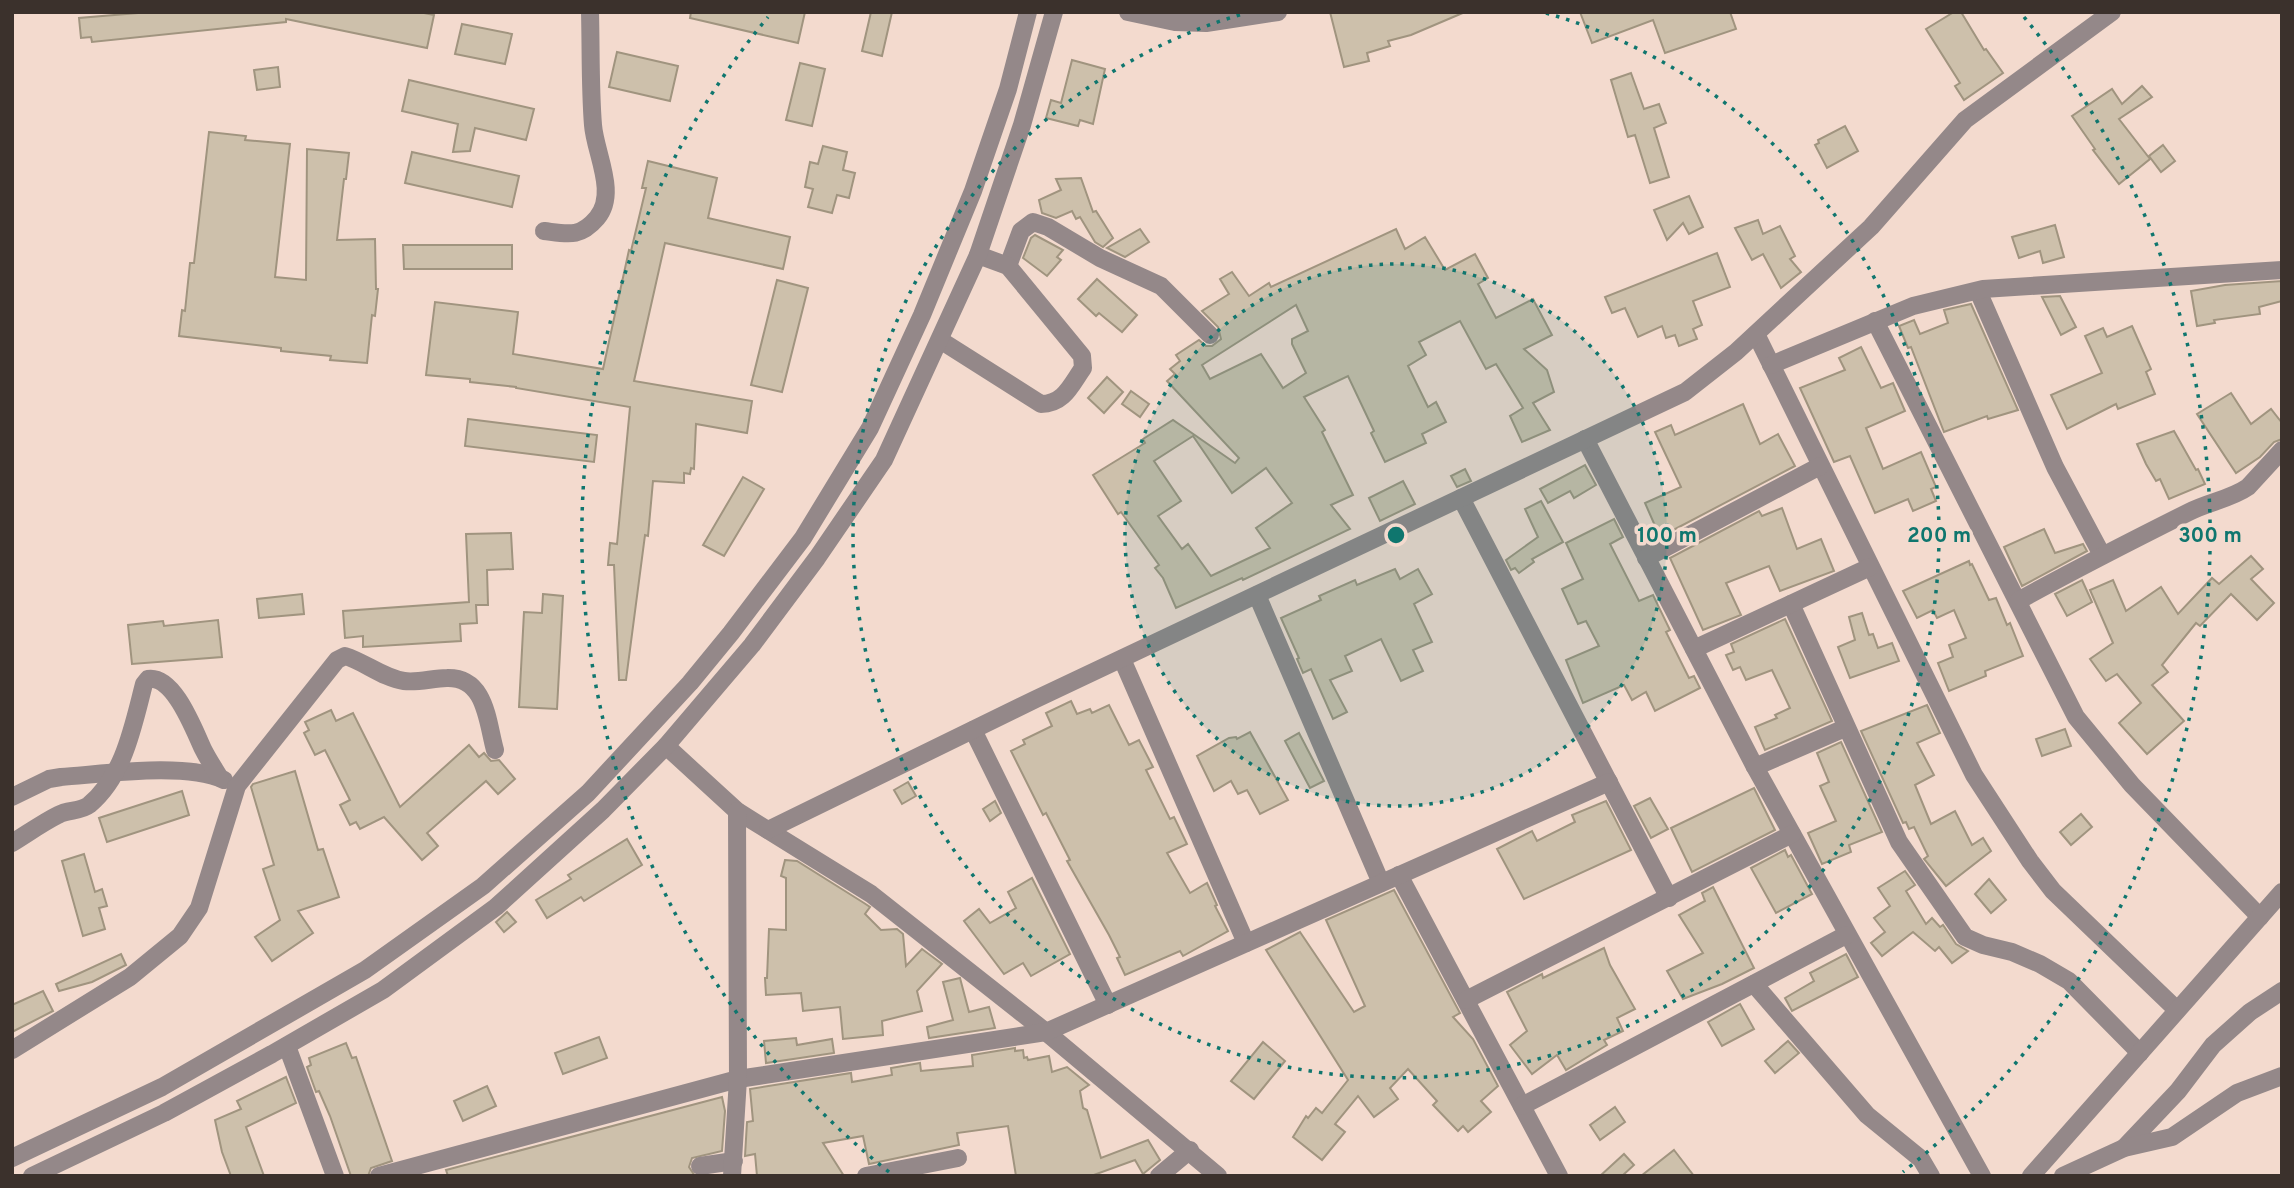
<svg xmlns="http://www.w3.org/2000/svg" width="2294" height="1188" font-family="Overpass,sans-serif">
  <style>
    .building { fill: #cdc0ab; stroke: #a0947f; stroke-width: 2; fill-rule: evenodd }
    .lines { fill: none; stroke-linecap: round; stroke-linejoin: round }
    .minor { stroke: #948889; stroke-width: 18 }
    .ring { fill: none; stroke: #0f766e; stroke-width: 3.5; stroke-dasharray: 3.5 7 }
    .centre { fill: #0f766e; stroke: #f3dace; stroke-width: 3.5 }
    .ring-label { font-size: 21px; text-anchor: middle; font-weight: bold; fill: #0f766e; stroke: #f3dace; stroke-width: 7; stroke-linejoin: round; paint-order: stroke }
  </style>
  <rect width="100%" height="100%" fill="#f3dace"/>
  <g class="building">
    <path d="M150 12H419L434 15 427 48 286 19V22L92 42 91 37 81 38 79 18Z"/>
    <path d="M691 12H805L798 43 690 18Z"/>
    <path d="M871 12H892L882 56 862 51Z"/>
    <path d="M1330 12H1465L1411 35 1388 41 1390 46 1367 53 1369 61 1344 67Z"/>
    <path d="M1580 12H1730L1736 29 1665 53 1653 20 1592 43Z"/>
    <path d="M1954 12H1961L1984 50 1986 49 2003 73 1964 100 1955 86 1960 83 1926 29Z"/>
    <path d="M462 24 512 34 505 64 455 54Z"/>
    <path d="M617 52 678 66 670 101 609 87Z"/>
    <path d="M1072 60 1105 69 1093 124 1080 120 1078 126 1046 118 1051 100 1061 103Z"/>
    <path d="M800 63 825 69 812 126 786 120Z"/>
    <path d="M278 67 280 87 257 90 254 70Z"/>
    <path d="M1631 73 1644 109 1659 104 1666 123 1654 128 1669 177 1650 183 1635 135 1628 137 1611 80Z"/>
    <path d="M409 80 534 109 526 140 475 128 470 151 453 152 458 124 402 111Z"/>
    <path d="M2142 86 2152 97 2119 119 2150 159 2119 184 2093 150 2095 149 2072 116 2112 89 2122 104Z"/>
    <path d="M1845 126 1858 151 1827 168 1815 145 1819 143 1818 140Z"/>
    <path d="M209 132 246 136 245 140 290 144 275 277 306 280 307 149 349 153 346 179H344L337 240 375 239 376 289H378L375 316 372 315 367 363 330 360 331 356 281 351V348L179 336 182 310 185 311 190 263H194Z"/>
    <path d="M2163 145 2175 161 2161 172 2149 156Z"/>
    <path d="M823 146 847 152 843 170 855 173 849 198 837 195 832 213 808 207 813 189 805 187 810 162 818 164Z"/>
    <path d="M412 152 519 176 512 207 405 183Z"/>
    <path d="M648 161 717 178 708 218 790 237 783 269 665 243 634 381 752 401 747 433 696 424 694 469 691 468 690 474 684 473V483L653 481 648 536 645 535 626 680H619L614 565H608L610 543 617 544 630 407 516 388V387L470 382V379L426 375 435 302 518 312 513 354 603 369 629 250 631 251 646 188H642Z"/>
    <path d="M1081 178 1093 212 1096 211 1113 238 1103 247 1095 242 1080 217 1076 219 1072 211 1056 218 1042 213 1039 200 1061 190 1056 179Z"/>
    <path d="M1689 196 1703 227 1689 234 1683 223 1667 240 1654 210Z"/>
    <path d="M1758 220 1763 234 1780 226 1795 256 1790 259 1801 272 1781 288 1763 254 1752 260 1735 228Z"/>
    <path d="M2055 225 2064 257 2043 263 2040 251 2019 258 2012 237Z"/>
    <path d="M1140 229 1149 242 1125 257 1107 248Z"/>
    <path d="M1396 229 1405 249 1425 237 1445 270 1475 254 1488 278 1478 284 1496 318 1533 299 1552 335 1524 349 1547 370 1554 392 1533 403 1550 430 1522 442 1510 416 1523 408 1496 364 1486 369 1460 321 1419 342 1426 355 1408 366 1428 407 1436 402 1446 422 1422 434 1426 443 1385 462 1371 433 1374 431 1348 376 1304 397 1325 430 1322 432 1353 495 1331 505 1350 529 1243 580 1242 578 1176 608 1163 578 1155 568 1159 565 1121 512 1118 514 1093 475 1145 443 1143 439 1173 420 1235 463 1239 458 1167 381 1175 374 1170 369 1180 361 1176 355 1199 340 1206 346H1212L1221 339 1218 327 1202 311 1229 294 1220 279 1232 272 1249 296 1269 283 1271 287ZM1296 305 1308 331 1292 339V344L1306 373 1283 388 1261 354 1210 379 1202 365ZM1193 436 1232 493 1266 468 1292 503 1256 528 1270 548 1211 576 1188 544 1182 549 1158 516 1181 501 1154 461Z"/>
    <path d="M1035 235 1063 250 1057 257 1061 260 1047 276 1023 258 1031 238Z"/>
    <path d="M403 245H512V269H404Z"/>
    <path d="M1717 253 1730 287 1693 301 1702 325 1693 329 1697 339 1679 346 1675 335 1666 338 1662 326 1638 337 1625 308 1612 313 1605 297Z"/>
    <path d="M1097 279 1137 315 1122 332 1099 313 1096 316 1078 299Z"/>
    <path d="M777 280 808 288 782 392 751 385Z"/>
    <path d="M2282 281V301L2259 307 2260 314 2214 320 2215 323 2197 326 2191 291 2225 285Z"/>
    <path d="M2060 296 2076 327 2061 335 2042 297Z"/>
    <path d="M1971 304 2018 410 1988 419 1987 416 1944 432 1911 347 1908 348 1899 326 1914 320 1920 334 1948 323 1944 310Z"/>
    <path d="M2132 326 2151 369 2146 372 2155 394 2118 409 2116 404 2067 429 2051 395 2102 373 2085 336 2103 328 2107 337Z"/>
    <path d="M1861 347 1881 388 1893 383 1905 411 1866 428 1883 469 1921 452 1936 487 1931 489 1936 501 1913 511 1908 499 1875 513 1850 456 1834 462 1800 388 1845 370 1839 358Z"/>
    <path d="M1107 377 1123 392 1104 413 1088 398Z"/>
    <path d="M1131 391 1149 404 1140 417 1122 404Z"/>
    <path d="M2231 393 2251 424 2271 409 2282 423V439L2274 442 2260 457 2236 473 2197 414Z"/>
    <path d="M1743 404 1760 444 1778 434 1795 466 1660 537 1645 503 1681 487 1655 432 1671 425 1675 435Z"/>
    <path d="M468 419 597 435 594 462 465 446Z"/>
    <path d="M2174 431 2196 470 2198 469 2205 484 2169 499 2160 479 2156 481 2146 464 2137 444Z"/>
    <path d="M1585 465 1596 485 1574 498 1570 491 1548 503 1540 489Z"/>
    <path d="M1465 469 1471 481 1457 487 1451 476Z"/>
    <path d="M743 477 764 489 724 556 703 545Z"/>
    <path d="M1403 481 1415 504 1380 521 1369 498Z"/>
    <path d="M1541 501 1563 542 1532 559 1534 562 1519 573 1515 568 1511 570 1506 560 1538 537 1525 509Z"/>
    <path d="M1782 508 1797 549 1821 539 1834 571 1780 591 1769 566 1726 583 1741 615 1703 630 1670 558 1759 511 1762 516Z"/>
    <path d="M1614 519 1623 537 1610 544 1639 601 1653 595 1670 630 1666 632 1689 678 1694 676 1700 688 1655 711 1646 692 1632 700 1624 685 1583 703 1566 660 1599 646 1586 621 1578 624 1562 589 1583 579 1566 543Z"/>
    <path d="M2044 529 2055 553 2083 544 2087 551 2022 586 2004 547Z"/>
    <path d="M511 533 513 569 487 570 488 605H476L477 623 460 624 461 641 363 647V636L345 638 343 611 469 602 466 534Z"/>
    <path d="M2251 556 2263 569 2251 579 2274 603 2257 620 2231 594 2200 626 2196 623 2162 665 2168 672 2152 685 2184 721 2147 754 2119 723 2141 703 2117 674 2106 681 2090 659 2113 643 2090 590 2113 580 2126 611 2161 587 2178 614 2212 578 2219 584Z"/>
    <path d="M1969 561 1970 565 1972 564 1989 600 1996 598 2007 625 2010 623 2023 656 1985 671 1986 676 1949 691 1938 663 1953 657 1949 645 1966 638 1954 610 1937 618 1933 610 1917 618 1903 591Z"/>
    <path d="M1395 569 1400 579 1418 569 1432 594 1414 604 1432 642 1413 650 1423 671 1401 681 1381 639 1345 656 1352 671 1330 680 1347 712 1333 719 1311 669 1303 673 1297 659 1299 658 1281 618 1321 600 1319 596 1355 580 1357 585Z"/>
    <path d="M2082 580 2092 602 2067 616 2055 594Z"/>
    <path d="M302 594 304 614 259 618 257 599Z"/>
    <path d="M543 594 563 596 557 709 519 707 524 612 542 613Z"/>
    <path d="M1862 613 1869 635 1873 634 1878 648 1892 643 1899 661 1850 678 1838 647 1855 640 1849 617Z"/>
    <path d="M1785 619 1832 721 1765 750 1755 727 1777 718 1775 715 1790 708 1772 670 1746 680 1740 667 1733 670 1726 655 1734 652 1731 644Z"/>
    <path d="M218 620 222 657 132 664 128 625 163 621 164 626Z"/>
    <path d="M1071 701 1077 714 1090 709 1092 713 1109 705 1129 745 1139 740 1153 767 1146 770 1170 819 1174 817 1187 844 1167 853 1190 893 1207 883 1217 905 1215 906 1228 931 1183 956 1180 951 1125 975 1117 958 1120 957 1109 935 1067 861 1070 860 1046 813 1043 815 1011 751 1025 744 1023 740 1052 726 1046 713Z"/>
    <path d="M1927 705 1940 733 1917 743 1934 775 1915 785 1931 824 1955 811 1972 845 1983 838 1991 851 1946 886 1924 859 1928 856 1914 827 1909 829 1906 822 1903 823 1861 731Z"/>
    <path d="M331 710 336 721 353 713 400 807 469 745 479 757 484 753 491 761 499 760 515 779 498 794 486 781 427 833 438 846 422 860 384 817 360 829 356 822 350 825 340 805 350 800 325 750 315 755 304 733 309 730 305 722Z"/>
    <path d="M2065 729 2071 746 2042 756 2036 739Z"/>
    <path d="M1250 732 1288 800 1260 814 1247 790 1238 794 1231 781 1214 791 1197 756 1229 738 1236 737 1237 739Z"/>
    <path d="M1299 733 1324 781 1310 788 1285 741Z"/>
    <path d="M1841 742 1882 832 1849 845 1851 852 1822 864 1808 833 1836 821 1820 786 1829 782 1817 753Z"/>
    <path d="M295 771 318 850 323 849 339 897 298 911 313 933 272 961 255 937 280 920 263 869 274 865 251 787 253 784Z"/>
    <path d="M908 782 916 796 902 804 894 790Z"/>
    <path d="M1754 788 1775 830 1692 872 1671 828Z"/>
    <path d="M182 791 189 815 107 842 99 818Z"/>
    <path d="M1650 798 1668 829 1651 838 1634 806Z"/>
    <path d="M995 801 1001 813 990 821 983 809Z"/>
    <path d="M1606 801 1631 850 1524 899 1497 849 1532 831 1537 841 1575 822 1572 815Z"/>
    <path d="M2081 814 2092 827 2071 845 2060 832Z"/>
    <path d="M627 839 642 865 584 901 581 897 547 918 536 900 571 879 568 875Z"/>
    <path d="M1785 850 1788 857 1791 855 1812 894 1776 913 1751 868Z"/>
    <path d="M84 854 95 892 102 889 107 906 99 908 105 929 83 936 62 861Z"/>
    <path d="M785 860 797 861 864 903 870 907 865 914 881 930 897 929 903 934 906 966 922 949 942 964 917 991 922 1011 882 1021 883 1035 843 1039 840 1007 803 1011 801 993 766 995 765 978H767L769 929 786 930V878L781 876Z"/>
    <path d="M1905 871 1915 885 1906 891 1926 924 1932 918 1940 927 1943 925 1956 944 1968 951 1952 963 1939 947 1935 951 1913 932 1882 956 1871 943 1885 932 1874 918 1890 906 1878 888Z"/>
    <path d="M1032 878 1070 954 1031 976 1023 963 1004 974 964 921 979 909 990 923 1016 908 1008 892Z"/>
    <path d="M1989 879 2006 900 1991 913 1975 894Z"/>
    <path d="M1713 887 1754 968 1722 984 1683 999 1667 971 1703 953 1679 915 1705 901 1702 893Z"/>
    <path d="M1394 890 1460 1013 1453 1017 1473 1039 1498 1086 1481 1101 1491 1112 1468 1132 1463 1126 1458 1131 1433 1105 1437 1101 1408 1069 1390 1088 1398 1099 1374 1117 1358 1096 1335 1124 1345 1132 1322 1160 1293 1137 1306 1116 1308 1118 1316 1108 1322 1113 1348 1080 1266 950 1300 932 1354 1012 1365 1006 1326 920Z"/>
    <path d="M507 912 516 922 504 932 496 922Z"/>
    <path d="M1604 948 1610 965 1635 1009 1617 1018 1623 1031 1604 1040 1607 1045 1566 1070 1557 1055 1532 1074 1510 1045 1527 1031 1507 992 1542 974 1543 978Z"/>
    <path d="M121 954 126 965 92 982 59 991 56 984Z"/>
    <path d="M1846 954 1858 977 1792 1011 1785 998 1814 981 1810 973Z"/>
    <path d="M960 978 969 1012 989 1007 995 1028 929 1038 927 1027 953 1020 943 982Z"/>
    <path d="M43 991 53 1011 12 1032V1005Z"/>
    <path d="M1740 1004 1754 1029 1722 1046 1708 1022Z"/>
    <path d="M599 1037 607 1058 563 1074 555 1053Z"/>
    <path d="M796 1038 797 1045 832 1039 834 1053 766 1063 764 1041Z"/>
    <path d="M1788 1041 1799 1053 1775 1073 1765 1061Z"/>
    <path d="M1263 1042 1285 1061 1254 1099 1231 1081Z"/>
    <path d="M346 1043 352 1058 356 1057 392 1161 371 1168 368 1176H351L330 1116 319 1091 316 1092 307 1067 311 1065 309 1058Z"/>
    <path d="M1015 1048V1051L1023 1050 1024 1058 1027 1057 1028 1060 1049 1056 1052 1072 1067 1067 1089 1085 1080 1091 1083 1108 1087 1110 1101 1158 1148 1140 1160 1160 1143 1174 1135 1160 1091 1176H1016L1008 1126 957 1133 959 1145 869 1164 863 1136 823 1143 844 1176H757L755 1154 745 1156 747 1122 753 1121 750 1089 851 1073 852 1082 892 1075 891 1068 920 1063 921 1071 973 1066 972 1055Z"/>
    <path d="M286 1077 296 1103 246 1127 264 1176H231L222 1152 215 1120 241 1109 237 1101Z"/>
    <path d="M487 1086 496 1106 463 1121 454 1101Z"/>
    <path d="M722 1097 725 1111 722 1151 692 1158 689 1167 695 1176H448L446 1170Z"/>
    <path d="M1615 1107 1625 1122 1600 1140 1590 1125Z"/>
    <path d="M1674 1150 1694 1176H1641Z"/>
    <path d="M1624 1154 1634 1165 1622 1176H1600Z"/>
  </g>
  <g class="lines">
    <g class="minor">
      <path d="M1128 12 1175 22 1206 23 1278 12"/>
      <path d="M544 231C568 234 580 238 597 218 618 193 595 153 593 125 590 88 591 50 590 12"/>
      <path d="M1008 266 1021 231 1033 222 1048 227 1100 258 1161 286 1210 335"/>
      <path d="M1978 291 2055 467 2102 555"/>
      <path d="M1875 321 2076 717 2132 785 2260 917"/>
      <path d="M1756 334 1974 775 2030 861 2053 891 2177 1010"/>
      <path d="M940 340 1041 404C1064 404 1071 385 1083 368L1082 356 1008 266 978 255"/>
      <path d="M1771 365 1913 306 1983 289 2282 270"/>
      <path d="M1585 439 1755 767 1982 1176"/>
      <path d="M1461 498 1669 898"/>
      <path d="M1646 558 1820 466"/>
      <path d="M1257 595 1381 883"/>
      <path d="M2018 601C2074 570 2131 541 2189 512 2208 502 2231 499 2248 487L2282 450"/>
      <path d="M1791 604 1899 842 1965 937 1983 945 2012 952 2040 964 2069 981 2140 1053"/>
      <path d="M1694 649 1870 567"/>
      <path d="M1122 659 1246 943"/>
      <path d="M973 730 1108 1005"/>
      <path d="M666 746 737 811 871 894 1046 1032 1218 1176"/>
      <path d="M1755 767 1845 728"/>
      <path d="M12 797 49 779 61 777C104 774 186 762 224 780"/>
      <path d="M768 830 1036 699 1685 392 1736 352 1871 227 1965 120 2112 12"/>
      <path d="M12 843C27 834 42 823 58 815 68 809 80 812 89 805 124 776 133 726 144 684L148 679C174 675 194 730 203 749 208 759 214 768 220 778"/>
      <path d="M1399 875 1559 1176"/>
      <path d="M1754 984 1867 1115 1921 1159 1931 1176"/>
      <path d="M1466 1000 1792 834"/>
      <path d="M287 1046 335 1176"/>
      <path d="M12 1050 130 977 180 936 199 908 237 786 337 660 345 656C365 662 383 678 404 681 418 683 433 678 447 678 486 677 487 721 495 750"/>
      <path d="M1522 1106 1846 935"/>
      <path d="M2124 1148 2178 1091 2213 1045 2250 1012 2282 991"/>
      <path d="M12 1158 162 1087 365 970 483 886 588 793 690 683 731 633 803 538 870 428 922 315 973 191 1008 89 1028 12"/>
      <path d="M700 1166 734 1161"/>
      <path d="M32 1176 164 1113 272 1054 383 990 496 907 603 810 666 746 752 645 817 558 884 460 978 255 1022 125 1054 12"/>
      <path d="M379 1176 738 1079 1046 1032 1609 782"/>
      <path d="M732 1176 738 1079 737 811"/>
      <path d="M866 1176 958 1158"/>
      <path d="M1159 1176 1190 1150"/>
      <path d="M2031 1176 2282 892"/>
      <path d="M2063 1176 2124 1148 2172 1137 2237 1093 2282 1076"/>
    </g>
  </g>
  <circle cx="1396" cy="535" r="271" fill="#0f766e" fill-opacity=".12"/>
  <g class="ring">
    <circle cx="1396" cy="535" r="271"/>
    <path d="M1546 13A543 543 0 1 1 1246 13"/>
    <path d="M889 1172A814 814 0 0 1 768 17M2024 17A814 814 0 0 1 1903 1172"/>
  </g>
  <circle cx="1396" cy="535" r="10" class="centre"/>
  <g class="ring-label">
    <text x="1667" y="542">100 m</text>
    <text x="1939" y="542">200 m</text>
    <text x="2210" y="542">300 m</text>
  </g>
  <rect width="2294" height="1188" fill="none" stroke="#3b312c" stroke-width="28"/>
</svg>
